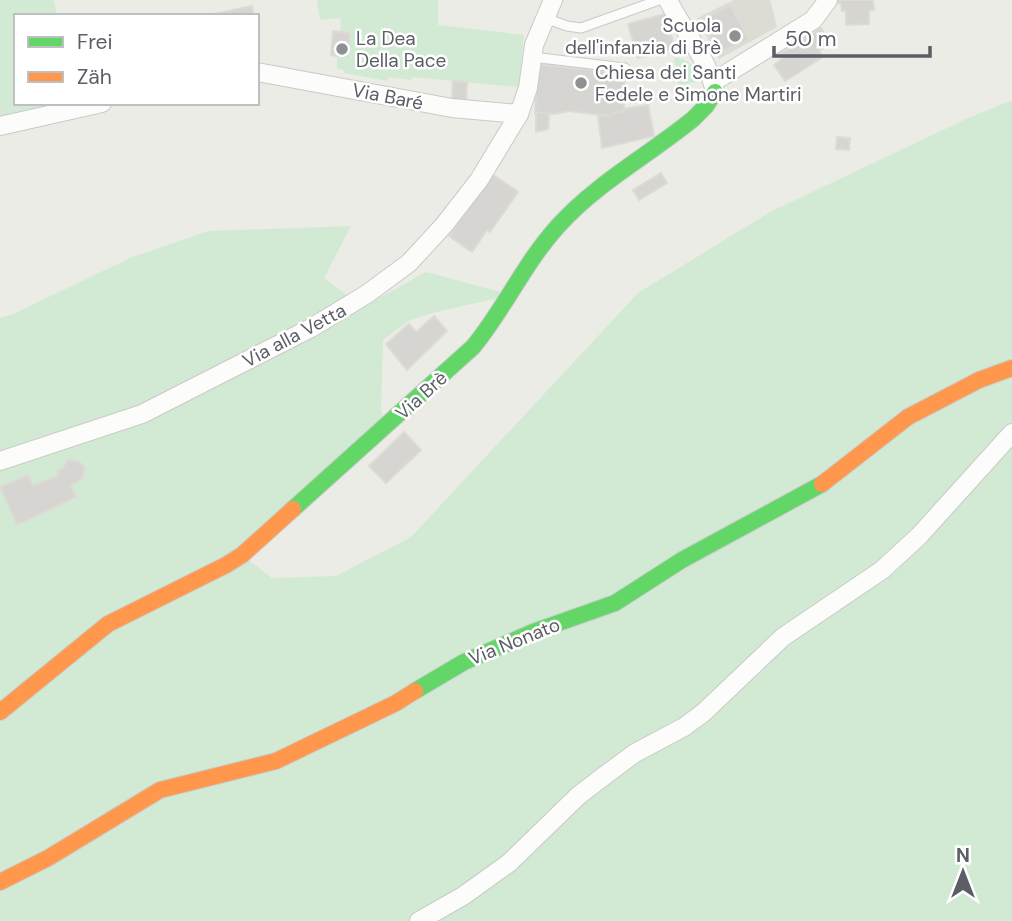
<svg xmlns="http://www.w3.org/2000/svg" width="1012" height="921" font-family="'DM Sans',sans-serif">
  <style>
    .education { fill: #dddcd4 }
    .green { fill: #d2ead3 }
    .building { fill: #d6d5d1; stroke: #dcdbd6; stroke-width: 2 }
    .lines { fill: none; stroke-linecap: round; stroke-linejoin: round }
    .lane-casing { stroke: #c9cac8; stroke-width: 11 }
    .street-casing { stroke: #c9cac8; stroke-width: 20 }
    .fast-casing { stroke: #c9cbca; stroke-width: 18 }
    .slow-casing { stroke: #c9cbca; stroke-width: 18 }
    .lane { stroke: #fcfcfb; stroke-width: 9 }
    .street { stroke: #fcfcfb; stroke-width: 18 }
    .fast { stroke: #63d668; stroke-width: 16 }
    .slow { stroke: #ff974d; stroke-width: 16 }
    .poi-dot { fill: #8e9092; stroke: #fff; stroke-width: 2.5 }
    .labels { text-anchor: middle; stroke-width: 5; stroke-linejoin: round; paint-order: stroke }
    .poi-label { font-size: 19px; fill: #5b5e65; stroke: #fff; text-anchor: start }
    .street-label { font-size: 19px; fill: #5b5e65; stroke: #fff }
  </style>
  <rect width="100%" height="100%" fill="#ecece6"/>
  <path class="education" d="M734 0H770L777 27 719 59 697 18Z"/>
  <g class="green">
    <path d="M0 0H54L57 16H16V103H70L0 126Z"/>
    <path d="M317 0H438V25L524 35 519 87 412 77 411 80 388 77 387 81 344 73V70L337 69V56L331 55 333 31 340 32 341 18 320 20Z"/>
    <path d="M674 58C689 58 696 68 700 81L678 86Z"/>
    <path d="M1012 100V921H0V318L13 314 130 258 208 231 351 226 324 278 363 307 426 272 512 295 440 311 410 320 383 340 381 408 385 427 242 555 272 578 336 576 411 537 638 293 770 212 966 119Z"/>
  </g>
  <g class="building">
    <path d="M834 0H873L874 10H869V24L846 25V11H842L841 3H834Z"/>
    <path d="M730 5 749 39 720 53 703 19Z"/>
    <path d="M252 6 254 16H215L214 14Z"/>
    <path d="M665 14 675 48 638 58 628 24Z"/>
    <path d="M821 28 831 44 819 51 823 57 785 81 774 65 783 58 780 54Z"/>
    <path d="M333 31 350 33 348 57 331 55Z"/>
    <path d="M538 64 625 74 624 109 622 112 612 113 610 116 568 111 555 114 535 113Z"/>
    <path d="M453 81 467 82 466 100 452 99Z"/>
    <path d="M648 105 654 136 602 148 598 115 610 116 612 113 622 112 624 109Z"/>
    <path d="M536 112 549 114 548 129 536 132Z"/>
    <path d="M837 137 850 138 849 150 836 149Z"/>
    <path d="M661 173 667 183 639 200 633 190Z"/>
    <path d="M492 174 518 192 490 232 487 230 472 252 449 236Z"/>
    <path d="M434 316 447 331 407 370 386 344 409 324 416 332Z"/>
    <path d="M404 432 421 450 386 483 369 466Z"/>
    <path d="M68 460 78 461 85 467 83 478 71 486 76 497 17 525 0 487 28 475 33 486 59 475 57 471 62 469Z"/>
  </g>
  <g class="lines">
    <defs>
      <g id="lane">
        <path d="M545 18 567 26 581 28 659 0"/>
        <path d="M532 57 625 68"/>
      </g>
      <g id="street">
        <path d="M668 0C683 31 708 58 715 92"/>
        <path d="M257 72 452 108 519 114"/>
        <path d="M713 82 813 20 828 0"/>
        <path d="M0 126 102 103"/>
        <path d="M0 461 142 414 311 328 367 294 409 263 444 225 479 180 519 114 528 88 534 45 553 0"/>
        <path d="M419 921 463 896 509 863 578 796 604 776 635 753 684 727 703 713 783 637 882 570 919 536 1012 433"/>
      </g>
      <g id="fast">
        <path d="M293 509 473 347C505 308 525 262 559 225 597 183 649 155 693 119L706 106 715 92"/>
        <path d="M415 691 464 662 533 632 615 603 682 560 822 484"/>
      </g>
      <g id="slow">
        <path d="M822 484 908 417 979 380 1012 368"/>
        <path d="M0 712 108 624 226 565 242 555 293 509"/>
        <path d="M0 882 48 858 160 790 276 761 396 703 415 691"/>
      </g>
    </defs>
    <use href="#lane" class="lane-casing"/>
    <use href="#street" class="street-casing"/>
    <use href="#fast" class="fast-casing"/>
    <use href="#slow" class="slow-casing"/>
    <use href="#lane" class="lane"/>
    <use href="#street" class="street"/>
    <use href="#fast" class="fast"/>
    <use href="#slow" class="slow"/>
  </g>
  <g class="poi-dot">
    <circle cx="735" cy="36" r="7"/>
    <circle cx="342" cy="49" r="7"/>
    <circle cx="581" cy="83" r="7"/>
  </g>
  <g class="labels">
    <g class="poi-label">
      <text x="721" y="32" text-anchor="end">Scuola<tspan x="721" dy="22">dell'infanzia di Brè</tspan></text>
      <text x="356" y="45">La Dea<tspan x="356" dy="22">Della Pace</tspan></text>
      <text x="595" y="79">Chiesa dei Santi<tspan x="595" dy="22">Fedele e Simone Martiri</tspan></text>
    </g>
    <g class="street-label">
      <text transform="translate(388 96) rotate(11)" y="7">Via Baré</text>
      <text transform="translate(294 335) rotate(-28)" y="7">Via alla Vetta</text>
      <text transform="translate(421 395) rotate(-42)" y="7">Via Brè</text>
      <text transform="translate(514 641) rotate(-22)" y="7">Via Nonato</text>
    </g>
  </g>
  <rect x="14" y="14" width="245" height="91" fill="#ffffff" stroke="#bdbfc1" stroke-width="2"/>
  <rect x="28" y="37" width="35" height="10" fill="#63d668" stroke="#bdbfc1" stroke-width="2"/>
  <text x="77" y="49" font-size="21" fill="#5b5e65">Frei</text>
  <rect x="28" y="72" width="35" height="10" fill="#ff974d" stroke="#bdbfc1" stroke-width="2"/>
  <text x="77" y="84" font-size="21" fill="#5b5e65">Zäh</text>
  <g transform="translate(963 872)" stroke="#ffffff" stroke-width="5" paint-order="stroke">
  <path d="M0-5L12 26L0 18L-12 26Z" fill="#5b5e65"/>
  <text y="-10" font-size="19" font-weight="bold" text-anchor="middle" fill="#5b5e65">N</text>
  </g>
  <path d="M774 46v10h156v-10" fill="none" stroke="#5b5e65" stroke-width="3.5"/>
  <text x="785" y="46" font-size="21" fill="#5b5e65" stroke="#ffffff" stroke-width="5" paint-order="stroke">50 m</text>
</svg>
